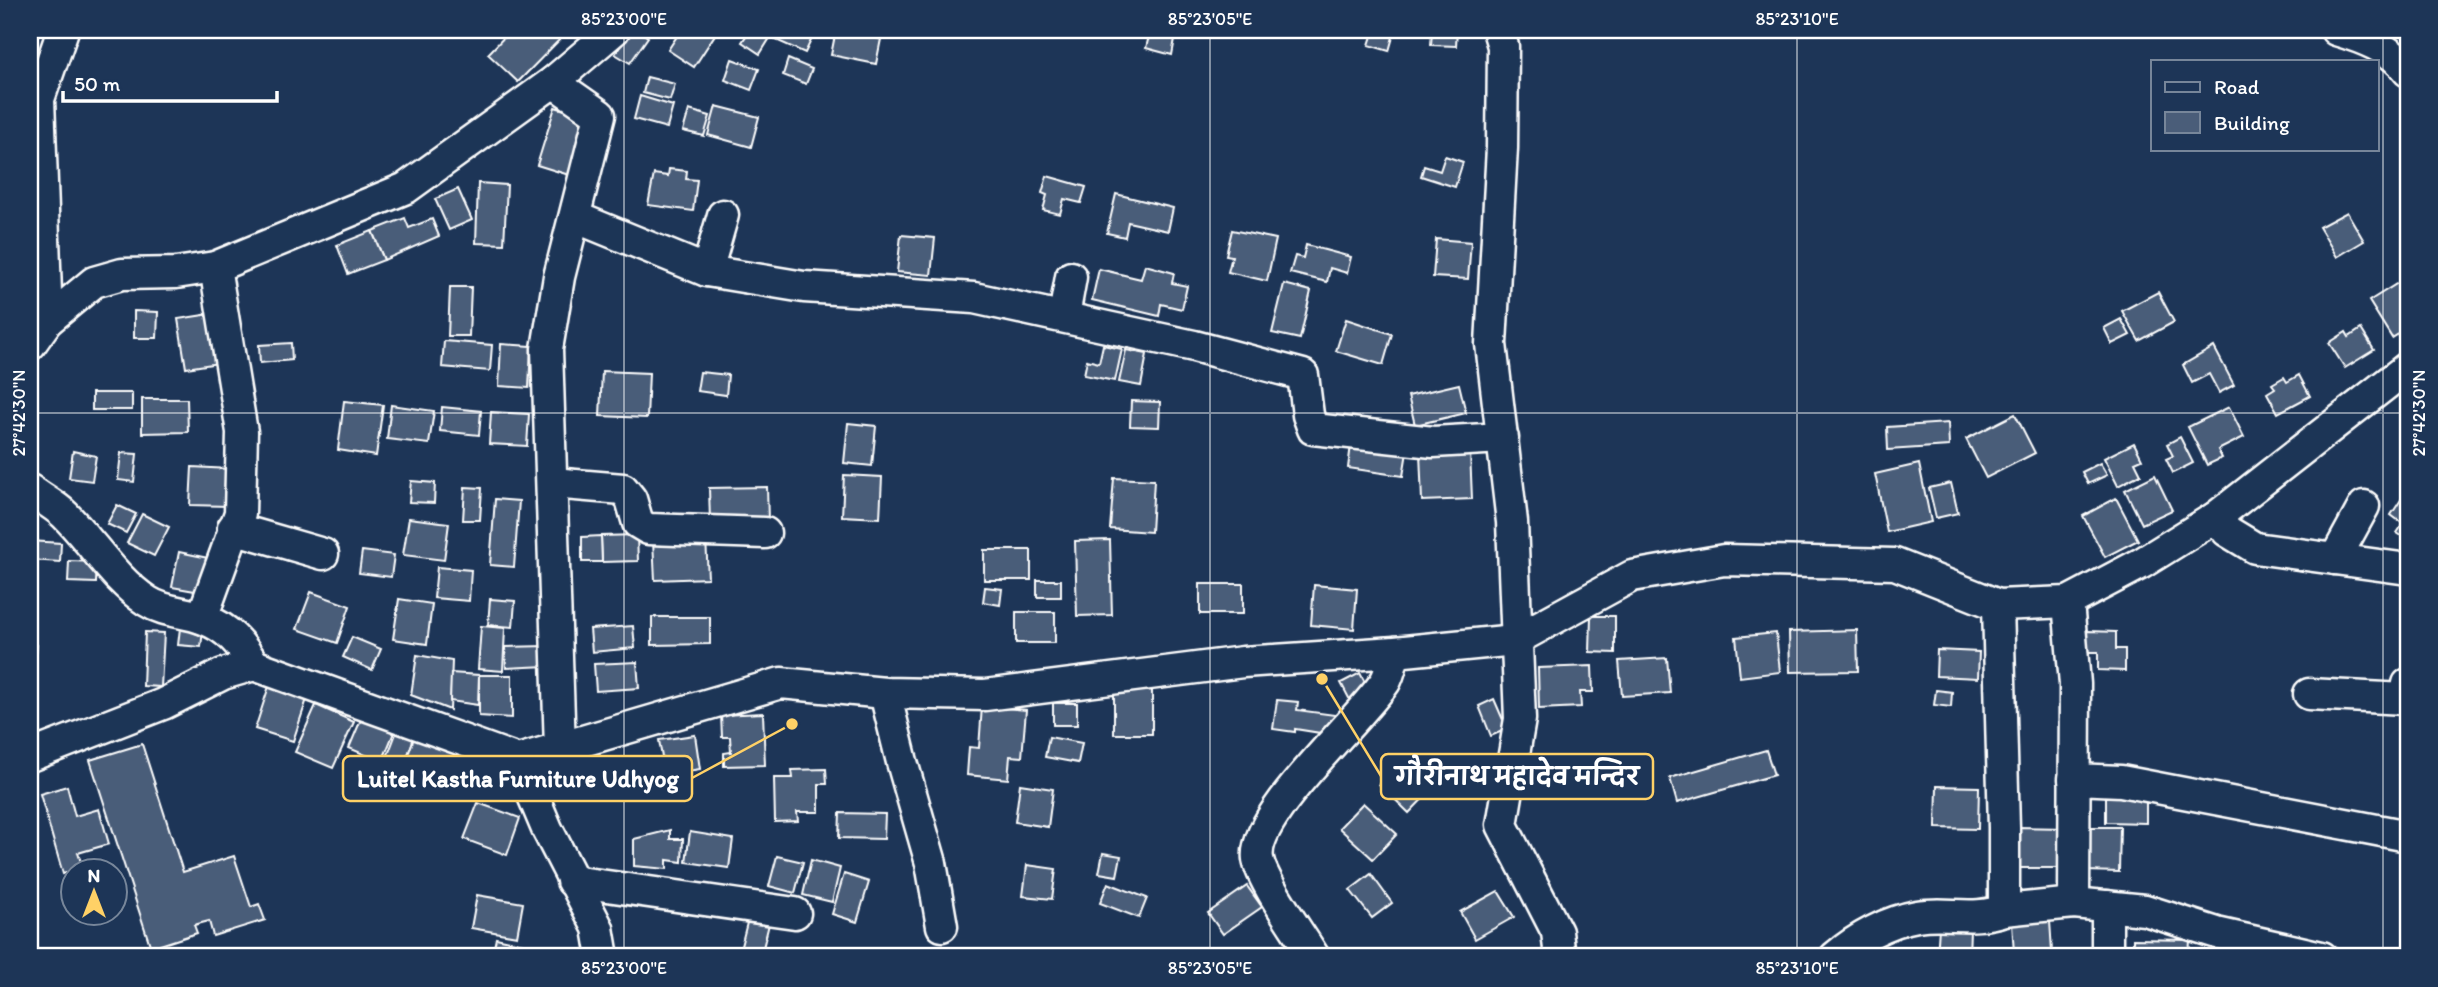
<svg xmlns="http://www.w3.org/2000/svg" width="2438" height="987" font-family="Itim,'Playpen Sans Deva',sans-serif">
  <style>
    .building { fill: #4a5d79; stroke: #fff; stroke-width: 2 }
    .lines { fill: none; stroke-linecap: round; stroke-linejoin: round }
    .minor-casing { stroke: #fff; stroke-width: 35 }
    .minor { stroke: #1d3557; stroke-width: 30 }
    .ticks { fill: none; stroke: #fff; stroke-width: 2; stroke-opacity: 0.45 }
    .leader { fill: none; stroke: #ffd166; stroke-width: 2.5 }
    .callout-dot { fill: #ffd166; stroke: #1d3557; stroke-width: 2.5 }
    .callout { fill: #1d3557; stroke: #ffd166; stroke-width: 2.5 }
    .callout-label { font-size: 24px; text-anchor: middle; font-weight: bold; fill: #fff }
    .neatline { fill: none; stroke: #fff; stroke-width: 2.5 }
    .ticks-label { font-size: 18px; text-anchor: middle; fill: #fff }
  </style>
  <rect width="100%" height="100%" fill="#1d3557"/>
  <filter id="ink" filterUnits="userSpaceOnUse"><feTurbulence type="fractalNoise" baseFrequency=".0143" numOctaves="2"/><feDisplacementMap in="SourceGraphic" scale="14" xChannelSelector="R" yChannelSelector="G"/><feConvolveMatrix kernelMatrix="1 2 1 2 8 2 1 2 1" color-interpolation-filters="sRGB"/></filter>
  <g filter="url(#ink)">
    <g class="building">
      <path d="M511 30H569L518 82 488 54Z"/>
      <path d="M632 30H637L648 37 630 63 615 54Z"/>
      <path d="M674 30H718L694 67 668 50 679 33Z"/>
      <path d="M750 30H775L760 54 742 42Z"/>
      <path d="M780 30H816L805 53 776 40Z"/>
      <path d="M836 30 881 39 876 64 831 55Z"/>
      <path d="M1374 30H1395L1389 51 1369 45Z"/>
      <path d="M1432 30H1457L1456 46 1431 45Z"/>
      <path d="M1150 32 1175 39 1172 55 1146 48Z"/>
      <path d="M732 59 759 69 751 90 725 80Z"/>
      <path d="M788 59 812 69 806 84 783 75Z"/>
      <path d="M647 77 675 84 670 100 643 93Z"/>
      <path d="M640 96 673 106 667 128 634 119Z"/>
      <path d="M716 106 759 117 751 147 708 135Z"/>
      <path d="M555 107 587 117 569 175 537 165Z"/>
      <path d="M689 110 710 116 704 136 683 131Z"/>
      <path d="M1445 156 1463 162 1455 187 1421 176 1424 166 1440 171Z"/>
      <path d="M669 169 687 171 686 179 697 180 693 211 648 205 654 174 668 176Z"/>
      <path d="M1047 176 1086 187 1081 203 1064 199 1060 214 1043 210 1047 195 1042 193Z"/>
      <path d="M478 183 507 185 504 244 476 243Z"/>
      <path d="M458 189 472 220 449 230 435 199Z"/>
      <path d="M1116 194 1173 208 1168 231 1128 222 1125 237 1107 233Z"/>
      <path d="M2347 212 2364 241 2337 257 2319 227Z"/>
      <path d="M405 218 409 228 432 219 439 236 384 260 372 231Z"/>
      <path d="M1232 230 1276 239 1267 281 1228 272 1232 256 1226 255Z"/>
      <path d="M372 231 384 260 348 274 337 245Z"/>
      <path d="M901 235 935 238 931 275 897 272Z"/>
      <path d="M1436 239 1471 242 1468 279 1433 277Z"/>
      <path d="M1306 245 1351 257 1347 273 1330 268 1327 282 1290 273 1295 256 1303 258Z"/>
      <path d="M1145 265 1174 273 1172 283 1187 286 1182 309 1161 304 1159 316 1092 300 1099 269 1141 279Z"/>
      <path d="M2398 283 2408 299V309L2400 314 2408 328 2392 338 2369 301Z"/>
      <path d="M1284 284 1311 291 1300 339 1272 333Z"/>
      <path d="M450 287H471L469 336H448Z"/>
      <path d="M2158 292 2174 322 2139 341 2122 311Z"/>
      <path d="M134 311 158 312 157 338H134Z"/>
      <path d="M217 313 225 362 186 368 178 319Z"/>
      <path d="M1346 319 1392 334 1383 365 1336 351Z"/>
      <path d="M2121 319 2130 335 2112 344 2104 328Z"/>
      <path d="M2361 329 2374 350 2345 368 2329 343 2346 332 2349 337Z"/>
      <path d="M444 341 492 345 490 371 442 367Z"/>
      <path d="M291 343 292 360 260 363 259 345Z"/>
      <path d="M501 344 531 346 529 388 499 386Z"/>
      <path d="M1103 345 1122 349 1115 381 1084 375 1087 360 1099 363Z"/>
      <path d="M2214 347 2234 385 2219 393 2209 374 2192 383 2183 365Z"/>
      <path d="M1126 350 1147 354 1141 386 1119 382Z"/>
      <path d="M602 371 649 373 647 418 600 416Z"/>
      <path d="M700 372 728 375 726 395 697 391Z"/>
      <path d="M2299 375 2310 396 2278 413 2267 393 2275 388 2272 384 2284 377 2287 382Z"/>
      <path d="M1459 384 1466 413 1415 425 1408 396Z"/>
      <rect x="92" y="393" width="40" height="17"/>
      <path d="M142 399H187L188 432 142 433Z"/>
      <path d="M344 401 383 405 376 456 338 450Z"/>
      <path d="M1131 401 1160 402 1159 427 1130 426Z"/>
      <path d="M391 405 434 411 429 444 387 439Z"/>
      <path d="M442 407 481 411 479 435 440 431Z"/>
      <path d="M2229 407 2244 437 2218 450 2222 458 2207 465 2188 427Z"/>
      <path d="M491 412 529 414 527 446 489 444Z"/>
      <path d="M2015 414 2035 453 1986 478 1966 439Z"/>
      <path d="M848 423 876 426 872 466 844 463Z"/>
      <path d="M1948 423 1949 446 1888 450 1887 427Z"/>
      <path d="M1352 437 1408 446 1403 476 1348 468Z"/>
      <path d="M2180 437 2193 463 2173 473 2166 459 2173 456 2167 444Z"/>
      <path d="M2134 443 2142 459 2135 462 2141 474 2118 486 2104 458Z"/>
      <path d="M73 451 96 456 92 481 69 478Z"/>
      <path d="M1470 451 1472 499 1422 501 1420 453Z"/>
      <path d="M121 453 137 454 134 482 118 480Z"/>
      <path d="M2100 463 2107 475 2088 484 2082 472Z"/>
      <path d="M1919 464 1931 522 1887 532 1875 474Z"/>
      <path d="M192 467 230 469 228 506 190 505Z"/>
      <path d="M844 475 882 477 880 518 842 516Z"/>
      <path d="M2155 475 2172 510 2142 524 2125 490Z"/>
      <path d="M1114 478 1154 480 1151 532 1110 529Z"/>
      <path d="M411 481 435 483 434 503 409 502Z"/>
      <path d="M1951 483 1958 513 1936 518 1929 488Z"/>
      <path d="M465 487 482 488 480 520H463Z"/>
      <path d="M767 487 768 520 710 521 709 488Z"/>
      <path d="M2406 492 2408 494V540L2397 533 2403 524 2391 515Z"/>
      <path d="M2116 498 2138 540 2105 557 2083 516Z"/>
      <path d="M495 499 519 501 514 567 490 565Z"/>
      <path d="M117 505 136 514 126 533 107 524Z"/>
      <path d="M142 514 169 527 154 556 127 543Z"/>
      <path d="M409 518 449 523 444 560 403 555Z"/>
      <path d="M637 535 638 561 602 562 601 536Z"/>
      <path d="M601 536 602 562H582V537Z"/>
      <path d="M706 538 708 578 655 580 653 541Z"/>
      <path d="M1110 540 1112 615 1077 616 1075 541Z"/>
      <path d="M30 541 61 543 60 562 30 560Z"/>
      <rect x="984" y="550" width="47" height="30"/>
      <path d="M362 551 394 555 391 577 359 573Z"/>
      <path d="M179 552 213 559 206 593 172 587Z"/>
      <path d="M69 561 97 562 96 583 68 582Z"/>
      <path d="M437 567 471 570 469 601 434 598Z"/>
      <rect x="1037" y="580" width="24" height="17"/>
      <rect x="1200" y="584" width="43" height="30"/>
      <path d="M1314 585 1357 589 1354 629 1311 625Z"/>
      <path d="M985 587 1002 589 1000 605 983 602Z"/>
      <path d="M311 592 350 606 337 643 297 629Z"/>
      <path d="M399 599 432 604 427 644 393 639Z"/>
      <path d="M490 599 515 601 513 627 488 625Z"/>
      <rect x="1016" y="612" width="39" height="31"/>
      <path d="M1591 616H1615V653L1590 652Z"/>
      <path d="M652 617H710V644L652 645Z"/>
      <path d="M481 626 505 628 503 671 478 669Z"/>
      <path d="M633 626 635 648 592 652 590 629Z"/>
      <path d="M180 628 203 630 201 647 178 645Z"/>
      <path d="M1857 630 1858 671 1790 672 1789 632Z"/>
      <path d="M2087 631 2116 632V649H2125V671L2098 670V652H2086Z"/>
      <path d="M145 632 164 633 161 687 143 686Z"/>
      <path d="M1776 633 1780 672 1740 677 1736 637Z"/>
      <path d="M352 637 381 649 372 670 343 657Z"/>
      <path d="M30 644 37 645 34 671 30 670Z"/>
      <path d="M546 646V666L506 668 505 647Z"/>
      <path d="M1937 650 1979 652 1978 678 1936 676Z"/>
      <path d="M417 655 452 661 450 710 411 695Z"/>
      <path d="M1667 658 1670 693 1622 696 1619 661Z"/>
      <path d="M637 662 639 688 596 691 594 664Z"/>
      <path d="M1592 666 1593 692H1580L1581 707 1539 709 1538 668Z"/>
      <path d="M451 673 479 675 478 705 450 701Z"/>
      <path d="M1360 673 1371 694 1352 704 1341 683Z"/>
      <path d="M479 675H512V718L479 716Z"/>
      <path d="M30 679H35L33 719H30Z"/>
      <path d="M270 683 308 696 293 741 255 729Z"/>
      <rect x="1114" y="687" width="38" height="47"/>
      <path d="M1936 690 1952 692 1951 707 1934 705Z"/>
      <path d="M1494 699 1507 729 1491 736 1479 706Z"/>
      <path d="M1277 700 1298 702 1297 710 1335 715 1333 735 1295 729V732L1273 729Z"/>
      <rect x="1053" y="703" width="24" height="22"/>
      <path d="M316 705 354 722 333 768 295 752Z"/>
      <path d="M982 706 1026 710 1022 757 1010 756 1008 779 967 775 969 747 979 748Z"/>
      <path d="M763 713 765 765 724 766V753L731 752 730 737H722L721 715Z"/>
      <path d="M362 717 395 730 382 762 349 748Z"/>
      <path d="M397 731 414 738 404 766 386 760Z"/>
      <path d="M695 735 700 769 665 775 659 740Z"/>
      <path d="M1049 737 1082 743 1078 763 1045 757Z"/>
      <path d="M414 738 455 752 445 781 404 766Z"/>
      <path d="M142 744 183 872 234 856 251 907 259 904 265 920 213 936 209 921 194 925 197 933 151 948 90 760Z"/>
      <path d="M458 749 475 755 466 783 449 777Z"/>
      <path d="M1766 750 1774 775 1677 803 1670 778Z"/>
      <path d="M1405 757 1436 785 1409 813 1379 784Z"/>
      <path d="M826 769 827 784H819V812H797L798 821 775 822 774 778H793L792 770Z"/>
      <path d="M1020 784 1053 789 1048 827 1015 822Z"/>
      <path d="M67 786 75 816 99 809 109 844 78 853 83 868 63 874 40 794Z"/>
      <path d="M1937 786 1979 787 1978 829 1936 828Z"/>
      <path d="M2106 790 2146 791V823L2106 822Z"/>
      <path d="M478 803 520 818 507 855 464 839Z"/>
      <path d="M1363 803 1397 834 1373 859 1339 828Z"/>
      <path d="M840 813 885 814 884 839 839 838Z"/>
      <path d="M2017 827 2067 828 2066 868H2017Z"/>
      <path d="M2087 827H2120L2119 872 2086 871Z"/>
      <path d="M670 830V839H683L682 862 667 860V869L634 866V839Z"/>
      <path d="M690 832 733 839 729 868 686 862Z"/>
      <path d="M1103 853 1121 856 1117 876 1099 873Z"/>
      <path d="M777 856 803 862 795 893 769 886Z"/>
      <path d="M811 860 840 868 832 902 803 895Z"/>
      <path d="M1027 865 1056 869 1052 899 1023 896Z"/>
      <path d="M844 874 869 882 857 922 832 914Z"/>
      <path d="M1371 874 1392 903 1372 918 1350 890Z"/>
      <path d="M1108 883 1147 898 1139 918 1100 903Z"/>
      <path d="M1247 886 1262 907 1223 934 1208 913Z"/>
      <path d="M1498 891 1514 917 1475 939 1460 912Z"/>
      <path d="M477 895 523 903 517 936 471 928Z"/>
      <path d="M750 911 771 916 761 956 740 950Z"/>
      <path d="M2050 921 2052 951 2014 953 2012 923Z"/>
      <path d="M1939 928 1970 929 1969 957H1937Z"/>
      <path d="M496 938 528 945 525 957H492Z"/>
      <path d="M2133 939 2190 940 2189 957 2133 956Z"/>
    </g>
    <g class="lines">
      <defs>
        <g id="minor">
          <path d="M1498 30 1503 46 1502 148 1491 344 1512 522 1520 719 1502 825 1557 932 1560 957"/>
          <path d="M2336 30C2363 38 2391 48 2408 71"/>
          <path d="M553 82 600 115 559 277 547 349 560 749"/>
          <path d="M575 217 707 271 804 287 974 298 1194 346 1303 375 1308 415 1313 429 1433 442 1503 438"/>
          <path d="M707 271 723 215"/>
          <path d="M33 315 47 321 39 99 63 30"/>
          <path d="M1064 316 1071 277"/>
          <path d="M30 345 47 321 94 282 122 274 176 273 215 267 406 188 553 82 614 30"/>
          <path d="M552 483 623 489 631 499 638 523 648 529 765 533"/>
          <path d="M30 490C41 498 55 505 65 515 93 543 114 579 147 601 165 613 185 611 204 619 228 628 241 644 254 665"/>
          <path d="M2216 517 2227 531 2255 548 2408 569"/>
          <path d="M233 528 323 554"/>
          <path d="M2335 559 2364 506"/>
          <path d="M2068 602 2075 684 2074 903"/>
          <path d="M1998 605 2004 828V910L2074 903 2145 910 2217 933 2322 957"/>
          <path d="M202 618 240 513 242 432 215 267"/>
          <path d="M885 693 902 762 931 863 942 926"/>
          <path d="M2309 694 2405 699 2408 684"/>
          <path d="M30 756 163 704 223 674 254 665 518 760 781 683 885 693 985 695 1243 662 1395 652 1515 640 1632 576 1724 560 1895 564 1998 605 2068 602 2142 563 2216 517 2408 367"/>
          <path d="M518 760 547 829 598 928 603 957"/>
          <path d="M2074 779 2121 781 2408 836"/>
          <path d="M572 881 795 913"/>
          <path d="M2107 906V957"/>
          <path d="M1314 957C1301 935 1262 882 1258 859 1251 816 1359 721 1385 682 1390 674 1392 661 1395 652"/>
          <path d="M1835 957C1857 938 1888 921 1917 916 1947 911 1974 921 2004 910"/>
        </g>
      </defs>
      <use href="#minor" class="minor-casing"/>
      <use href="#minor" class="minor"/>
    </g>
  </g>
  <path class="ticks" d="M37 30V957M624 30V957M1210 30V957M1797 30V957M2383 30V957M30 413H2408"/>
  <path class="leader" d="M1322 679L1381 776M792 724L692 778"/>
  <g class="callout-dot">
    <circle cx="1322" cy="679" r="7"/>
    <circle cx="792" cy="724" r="7"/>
  </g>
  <g class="callout">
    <rect x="1381" y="754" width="272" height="45" rx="7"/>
    <rect x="343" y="756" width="349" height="45" rx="7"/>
  </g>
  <g class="callout-label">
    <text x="1517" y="785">गौरीनाथ महादेव मन्दिर</text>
    <text x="518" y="787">Luitel Kastha Furniture Udhyog</text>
  </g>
  <rect width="2438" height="987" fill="none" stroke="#1d3557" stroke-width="77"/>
  <rect x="2151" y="60" width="228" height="91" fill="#1d3557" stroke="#77869a" stroke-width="2"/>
  <rect x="2165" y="82" width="35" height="10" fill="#1d3557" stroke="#77869a" stroke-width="2"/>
  <text x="2214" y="94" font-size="21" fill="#ffffff">Road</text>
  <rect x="2165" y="112" width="35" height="21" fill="#4a5d79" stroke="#77869a" stroke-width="2"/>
  <text x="2214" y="130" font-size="21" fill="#ffffff">Building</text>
  <g transform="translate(94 892)"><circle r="33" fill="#1d3557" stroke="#77869a" stroke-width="2"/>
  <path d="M0-5L12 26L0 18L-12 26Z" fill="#ffd166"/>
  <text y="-10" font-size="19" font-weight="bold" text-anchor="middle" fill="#ffffff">N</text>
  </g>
  <path d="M63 91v10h214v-10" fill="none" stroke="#ffffff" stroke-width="3.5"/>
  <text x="74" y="91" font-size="21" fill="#ffffff" stroke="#1d3557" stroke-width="5" paint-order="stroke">50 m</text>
  <rect x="38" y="38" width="2362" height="910" class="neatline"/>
  <g class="ticks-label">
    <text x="624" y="25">85°23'00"E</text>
    <text x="1210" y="25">85°23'05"E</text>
    <text x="1797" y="25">85°23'10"E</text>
    <text transform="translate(19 413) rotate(-90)" y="6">27°42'30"N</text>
    <text transform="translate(2419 413) rotate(-90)" y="6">27°42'30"N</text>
    <text x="624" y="974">85°23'00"E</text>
    <text x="1210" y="974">85°23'05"E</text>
    <text x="1797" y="974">85°23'10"E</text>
  </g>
</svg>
